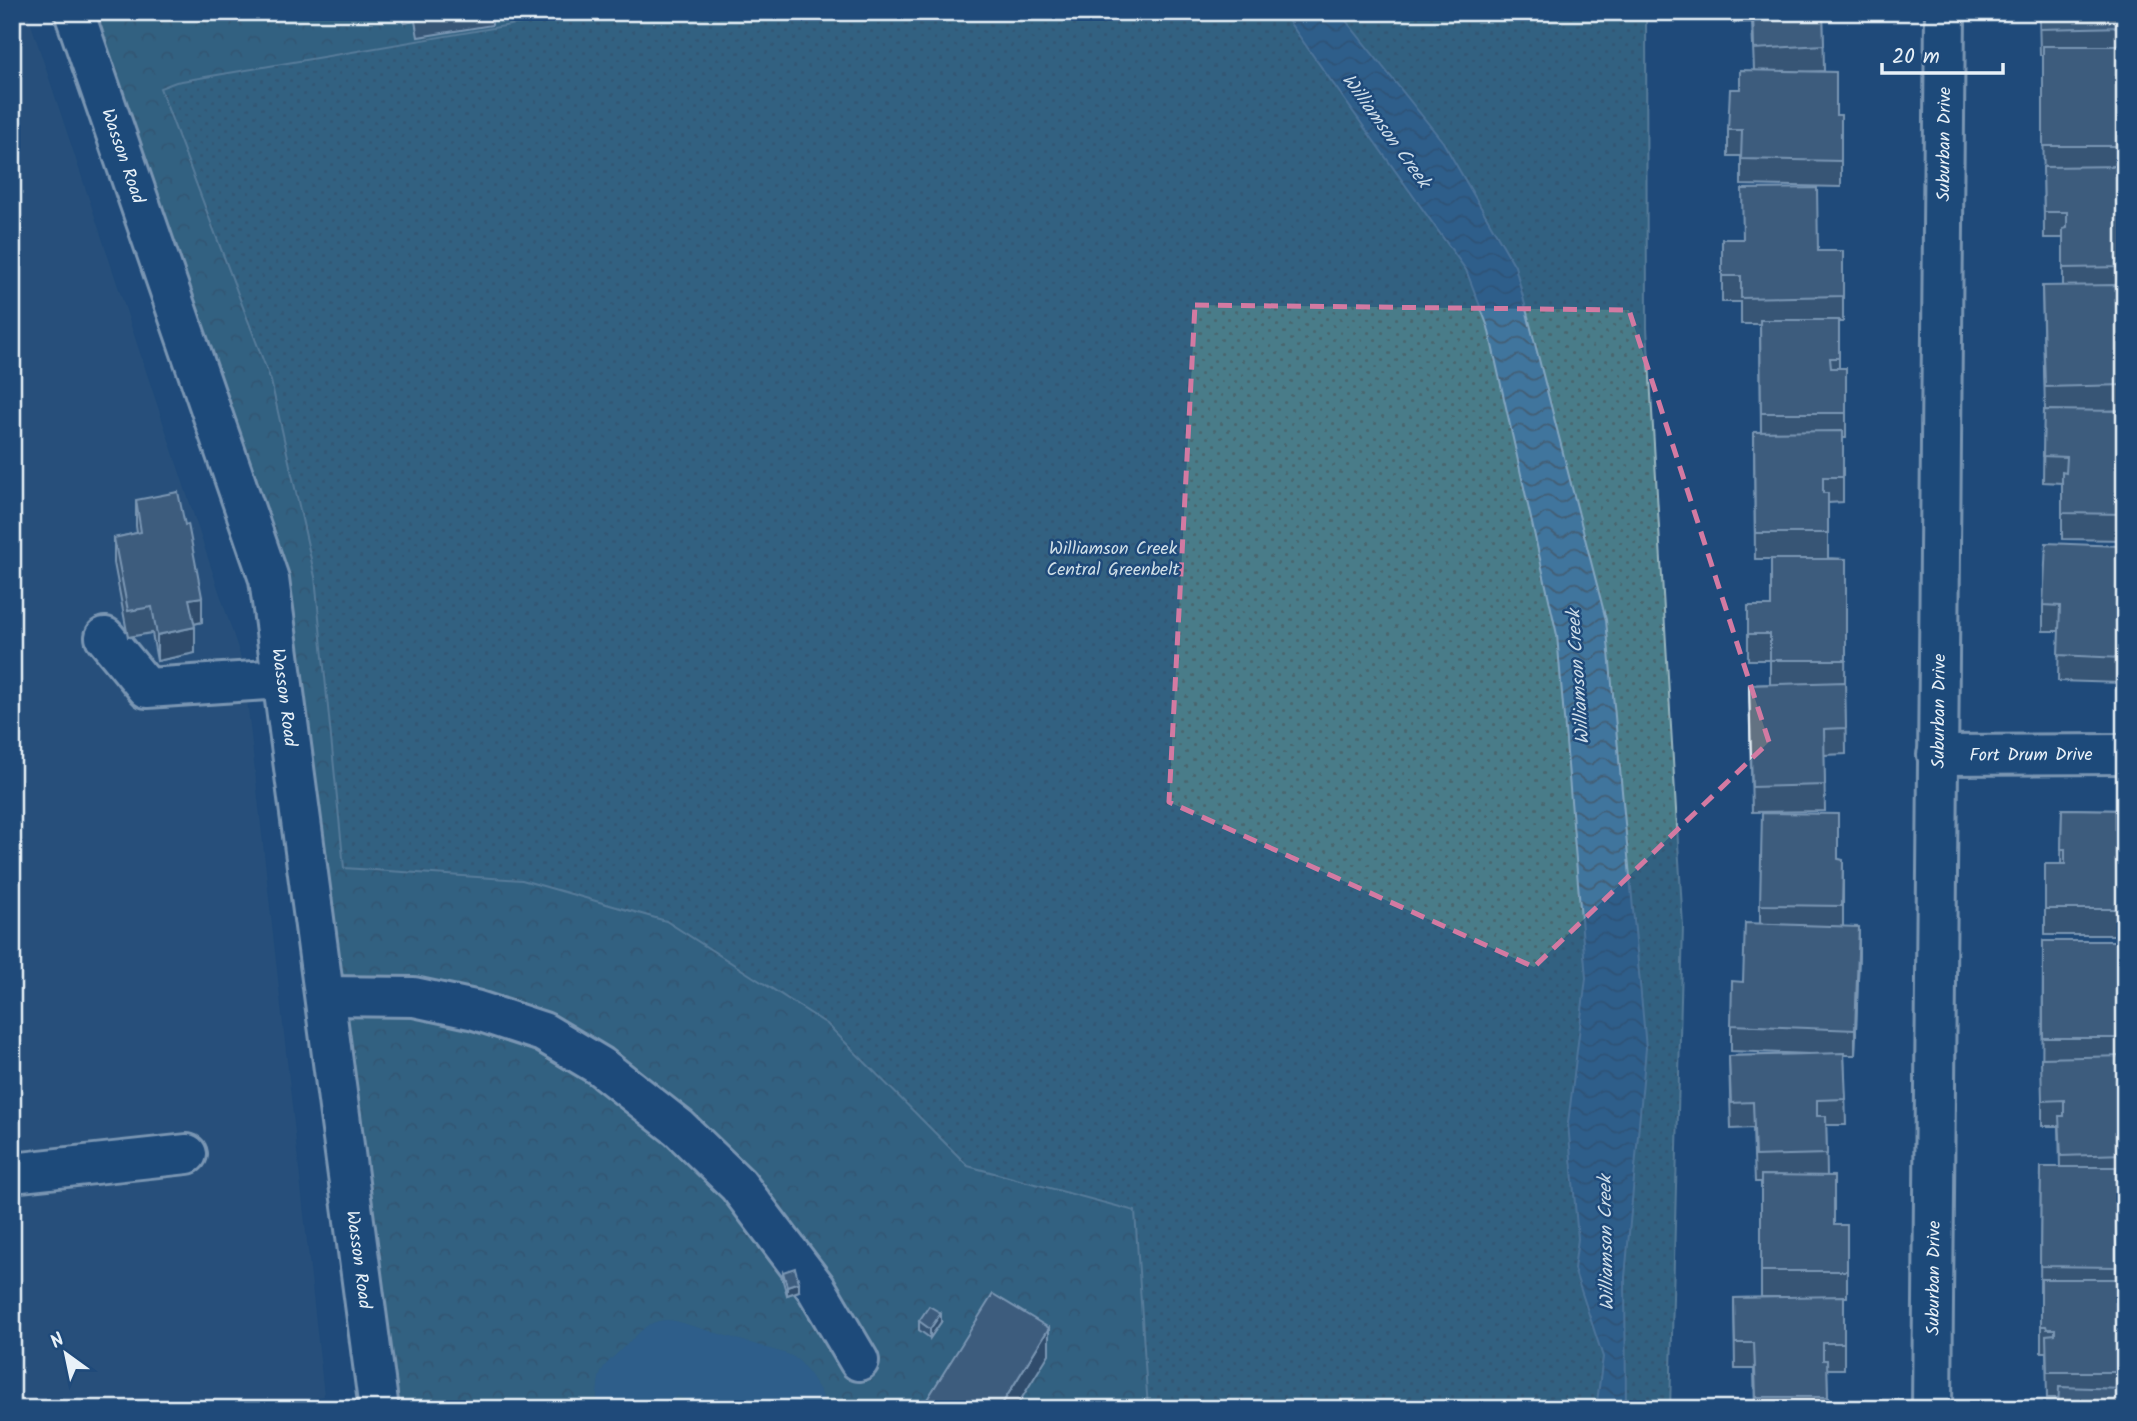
<svg xmlns="http://www.w3.org/2000/svg" width="2137" height="1421" font-family="Kalam,sans-serif">
  <style>
    .built { fill: #33567c }
    .forest { fill: url(#forest-crowns); stroke: #99b6c0; stroke-width: 2 }
    .park { fill: url(#park-dots); stroke: #99b6c0; stroke-width: 2 }
    .water { fill: url(#water-waves); stroke: #83a6c1; stroke-width: 2 }
    .lines { fill: none; stroke-linecap: round; stroke-linejoin: round }
    .river { stroke: #40749d; stroke-width: 72 }
    .minor-casing { stroke: #e8f1f8; stroke-width: 44 }
    .minor { stroke: #1f4a7a; stroke-width: 38 }
    .wall { fill: #556270; stroke: #e8f1f8; stroke-width: 2 }
    .shaded-wall { fill: #45505b; stroke: #e8f1f8; stroke-width: 2 }
    .building { fill: #637282; stroke: #e8f1f8; stroke-width: 2 }
    .marked { fill: none; stroke: #d37aa2; stroke-width: 5; stroke-dasharray: 14 9; stroke-linejoin: round }
    .labels { text-anchor: middle; stroke-width: 5; stroke-linejoin: round; paint-order: stroke }
    .street-label { font-size: 18px; fill: #e8f1f8; stroke: #1f4a7a }
    .park-label { font-size: 18px; fill: #d0dfe7; stroke: #1f4a7a }
    .water-label { font-size: 19px; font-style: italic; fill: #cfdeea; stroke: #1f4a7a }
  </style>
  <defs>
    <pattern id="forest-crowns" width="20" height="18" patternUnits="userSpaceOnUse" patternTransform="scale(1.75)"><rect width="20" height="18" fill="#4a7c89"/><path d="M2 6a3 3 0 1 1 6 0M12 15a3 3 0 1 1 6 0" fill="none" stroke="#48656d"/></pattern>
    <pattern id="park-dots" width="8" height="8" patternUnits="userSpaceOnUse" patternTransform="scale(1.75)"><rect width="8" height="8" fill="#4a7c89"/><path d="M2 2h.1M6 6h.1" fill="none" stroke="#48656d" stroke-width="1.8" stroke-linecap="round"/></pattern>
    <pattern id="water-waves" width="16" height="10" patternUnits="userSpaceOnUse" patternTransform="scale(1.75)"><rect width="16" height="10" fill="#40749d"/><path d="M0 5q4-4 8 0t8 0" fill="none" stroke="#435e74"/></pattern>
  </defs>
  <rect width="100%" height="100%" fill="#1f4a7a"/>
  <filter id="ink" filterUnits="userSpaceOnUse"><feTurbulence type="fractalNoise" baseFrequency=".0143" numOctaves="2"/><feDisplacementMap in="SourceGraphic" scale="14" xChannelSelector="R" yChannelSelector="G"/><feConvolveMatrix kernelMatrix="1 2 1 2 8 2 1 2 1" color-interpolation-filters="sRGB"/></filter>
  <g filter="url(#ink)">
    <path class="built" d="M12 12H27L243 664 324 1396 240 1409H12Z"/>
    <path class="forest" d="M74 12H1520L1662 1409H378L269 579Z"/>
    <path class="park" d="M587 12H1646L1647 328 1683 926 1670 1409H1148L1135 1211 968 1166 827 1024 666 921 522 880 344 868 315 577 271 381 160 88 176 82Z"/>
    <path class="water" d="M1282 12H1339L1443 142 1515 266 1606 620 1646 1048 1625 1277 1626 1409H1596L1603 1357 1574 1269 1578 1239 1568 1123 1586 978 1557 635 1488 327 1466 270Z"/>
    <g class="lines">
      <path class="river" d="M632 1409 634 1387 667 1356 775 1388 789 1409"/>
      <defs>
        <g id="minor">
          <path id="s1" d="M74 12 269 579 378 1402V1409"/>
          <path d="M105 637 147 688 282 679"/>
          <path id="s2" d="M1937 755 2125 754"/>
          <path d="M325 996 414 997 475 1010 543 1032 600 1066 679 1128 738 1185 816 1288 859 1361"/>
          <path d="M12 1173 187 1154"/>
          <path id="s3" d="M1932 1409 1945 12"/>
        </g>
      </defs>
      <use href="#minor" class="minor-casing"/>
      <use href="#minor" class="minor"/>
    </g>
    <g class="wall">
      <path d="M402 12H492V25L418 37 415 21 404 23Z"/>
      <path d="M1732 12H1840V15L1823 16 1824 71 1809 72 1836 115H1841V187L1741 185V156H1728V130L1740 89 1754 70 1752 22 1733 23Z"/>
      <path d="M2039 12H2125V133H2118V166H2125V293H2119L2120 329H2125V410L2104 411H2125V540L2062 539V483L2043 482 2044 410H2045L2042 286H2063V238H2044L2043 55H2040Z"/>
      <path d="M1722 239 1818 251H1843V322H1839V368H1846V438H1843V502L1828 503V558L1846 559 1845 686 1846 754 1824 755 1825 811 1752 812 1749 685 1770 684V660H1748V606H1771V559H1755L1754 432H1761L1760 324H1741V302H1722Z"/>
      <path d="M136 500 202 622 194 624 195 653 157 661 152 633 128 637 114 563V538L137 533 136 526Z"/>
      <path d="M2119 575H2125V649H2122L2121 683 2058 681 2059 631H2043V605Z"/>
      <path d="M2062 809 2125 810V935H2045V864H2061Z"/>
      <path d="M1838 859 1843 860V926L1859 953 1855 1055H1844L1846 1125H1826L1827 1176 1834 1225H1847V1297H1844V1369H1827L1828 1409H1755L1754 1369H1735L1734 1298 1807 1297H1761V1182H1755L1753 1128 1731 1129 1729 1056 1811 1054 1731 1051V1025L1760 924V905Z"/>
      <path d="M2043 941 2117 983 2125 984V1180L2116 1181V1279H2125V1409L2058 1398H2047L2046 1352H2041V1292H2040L2041 1167H2060L2059 1126H2042Z"/>
      <path d="M783 1272 799 1291 787 1295 783 1281Z"/>
      <path d="M919 1321 941 1322 930 1338 919 1330Z"/>
    </g>
    <g class="shaded-wall">
      <path d="M404 12H415V21L404 23Z"/>
      <path d="M202 597V622L189 625V599Z"/>
      <path d="M2122 623V649L2121 683V658Z"/>
      <path d="M195 627V653L157 661V635Z"/>
      <path d="M1859 927V953L1855 1055V1030Z"/>
      <path d="M799 1282V1291L787 1295V1286Z"/>
      <path d="M941 1313V1322L930 1338V1329Z"/>
      <path d="M1049 1328V1354L1015 1409H999Z"/>
    </g>
    <g class="building">
      <path d="M416 12H463L418 20Z"/>
      <path d="M1753 12H1823L1824 45 1754 49Z"/>
      <path d="M2040 12H2125V27L2040 29Z"/>
      <path d="M2043 46H2125V107H2118V146H2043Z"/>
      <path d="M1740 70 1836 72V115H1841V161L1741 159 1742 130H1728L1730 89H1740Z"/>
      <path d="M2125 166V267L2063 268V229L2067 228V212H2044L2043 167Z"/>
      <path d="M1817 188 1818 251H1843V296L1741 298V276H1722V239H1743L1742 189Z"/>
      <path d="M2118 285 2120 329H2125V385L2045 387 2042 286Z"/>
      <path d="M1760 320H1839V358H1830L1831 368H1846V413H1761Z"/>
      <path d="M2044 410 2125 411V514L2062 513V472L2066 473 2067 457 2043 456Z"/>
      <path d="M1843 431V477H1823V493H1828V533H1755L1754 432Z"/>
      <path d="M178 492 185 525 188 524 202 597 189 599 195 627 157 635 152 607 128 611 114 538 141 532 136 500Z"/>
      <path d="M2046 543 2119 546 2118 575H2125V624L2122 623 2121 658 2058 655 2060 606 2043 605Z"/>
      <path d="M1771 559H1846V660H1770V634H1748V606H1771Z"/>
      <path d="M1845 682 1846 728 1824 729 1825 785 1752 787 1749 685Z"/>
      <path d="M2062 809 2125 810V909H2045V864H2065V849H2061Z"/>
      <path d="M1762 813 1838 814V859L1843 860 1842 906 1760 905Z"/>
      <path d="M1745 923 1859 927 1855 1030 1731 1025 1732 981 1743 982Z"/>
      <path d="M2043 941H2117V983L2125 984V1038H2043Z"/>
      <path d="M1844 1053 1846 1099 1817 1100V1116H1826L1827 1154 1755 1156 1753 1102 1731 1103 1729 1056Z"/>
      <path d="M2125 1056V1154L2061 1156 2059 1116H2064V1100L2042 1101 2041 1058Z"/>
      <path d="M2041 1167H2116V1267L2040 1266Z"/>
      <path d="M1761 1175 1834 1176V1225H1847V1271H1761Z"/>
      <path d="M795 1268 799 1282 787 1286 783 1272Z"/>
      <path d="M2041 1279H2125V1372H2047L2046 1335 2055 1334V1329H2047L2046 1326H2041Z"/>
      <path d="M993 1294 1049 1328 999 1409H921Z"/>
      <path d="M1844 1296V1343H1823V1360H1827L1828 1397H1756L1754 1343H1735L1734 1298Z"/>
      <path d="M929 1306 941 1313 930 1329 919 1321Z"/>
      <path d="M2059 1387 2125 1389V1409H2058Z"/>
    </g>
  </g>
  <path d="M0 0H2137V1421H0ZM1195 305 1629 310 1769 742 1534 967 1169 802Z" fill="#1f4a7a" fill-opacity=".55" fill-rule="evenodd"/>
  <path class="marked" d="M1195 305 1629 310 1769 742 1534 967 1169 802Z"/>
  <g class="labels">
    <g class="street-label">
      <text dy="6" stroke="none"><textPath href="#s3" startOffset="1265">Suburban Drive</textPath></text>
      <text dy="6" stroke="none"><textPath href="#s1" startOffset="152">Wasson Road</textPath></text>
      <text dy="6" stroke="none"><textPath href="#s1" startOffset="719">Wasson Road</textPath></text>
      <text dy="6" stroke="none"><textPath href="#s3" startOffset="698">Suburban Drive</textPath></text>
      <text dy="6" stroke="none"><textPath href="#s2" startOffset="94">Fort Drum Drive</textPath></text>
      <text dy="6" stroke="none"><textPath href="#s1" startOffset="1286">Wasson Road</textPath></text>
      <text dy="6" stroke="none"><textPath href="#s3" startOffset="131">Suburban Drive</textPath></text>
    </g>
    <g class="park-label">
      <text x="1113" y="554">Williamson Creek<tspan x="1113" dy="21">Central Greenbelt</tspan></text>
    </g>
    <g class="water-label">
      <text transform="translate(1387 130) rotate(54)" y="7">Williamson Creek</text>
      <text transform="translate(1577 677) rotate(-94)" y="7">Williamson Creek</text>
      <text transform="translate(1605 1243) rotate(-91)" y="7">Williamson Creek</text>
    </g>
  </g>
  <rect width="2137" height="1421" fill="none" stroke="#1f4a7a" stroke-width="42"/>
  <rect x="21" y="21" width="2095" height="1379" fill="none" stroke="#e8f1f8" stroke-width="2.5" filter="url(#ink)"/>
  <g transform="translate(66 1354) rotate(327)" stroke="#1f4a7a" stroke-width="5" paint-order="stroke">
  <path d="M0-5L12 26L0 18L-12 26Z" fill="#e8f1f8"/>
  <text y="-10" font-size="19" font-weight="bold" text-anchor="middle" fill="#e8f1f8">N</text>
  </g>
  <path d="M1882 63v10h121v-10" fill="none" stroke="#e8f1f8" stroke-width="3.5"/>
  <text x="1892" y="63" font-size="21" fill="#e8f1f8" stroke="#1f4a7a" stroke-width="5" paint-order="stroke">20 m</text>
</svg>
